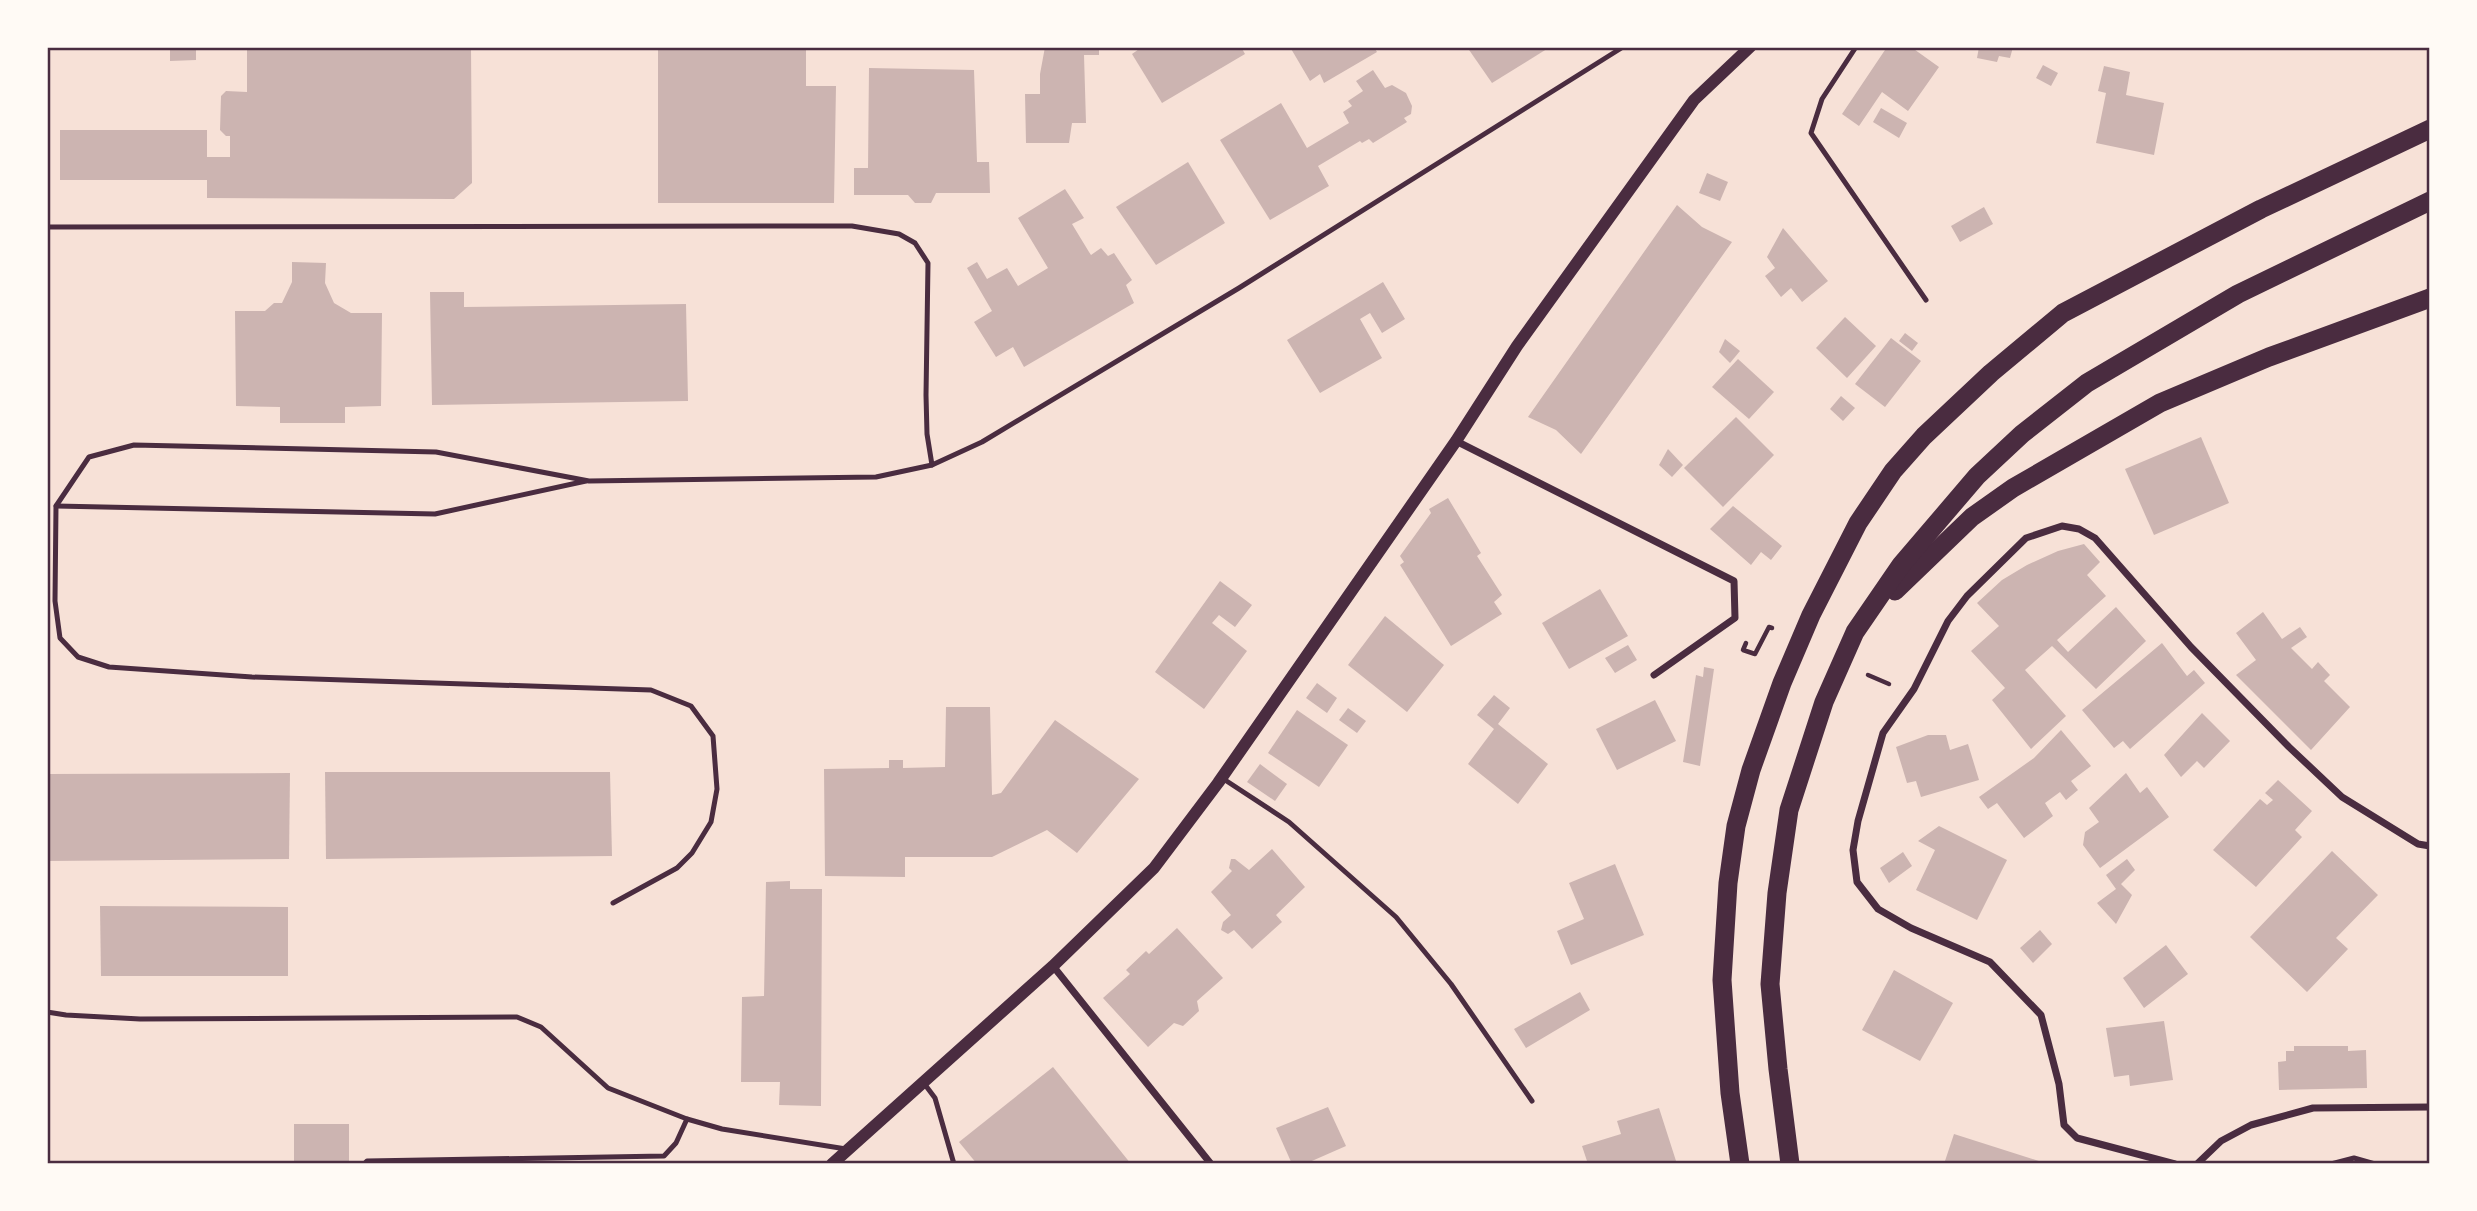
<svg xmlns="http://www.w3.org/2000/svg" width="2477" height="1211" font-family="'Fira Sans Condensed',sans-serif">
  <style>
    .building { fill: #ccb4b1 }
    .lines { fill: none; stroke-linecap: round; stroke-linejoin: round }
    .path { stroke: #4a2c40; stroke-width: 4.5 }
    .service { stroke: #4a2c40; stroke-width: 5 }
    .minor { stroke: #4a2c40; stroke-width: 7 }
    .tertiary { stroke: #4a2c40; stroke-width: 12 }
    .trunk { stroke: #4a2c40; stroke-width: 19 }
    .neatline { fill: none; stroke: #4a2c40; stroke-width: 2.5 }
  </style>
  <rect width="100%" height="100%" fill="#f7e1d7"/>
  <g class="building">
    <path d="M170 47H196V60L170 61Z"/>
    <path d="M247 47H471L472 183 454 199 207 198V180H60V130H207V157H230V136H226L220 130 221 96 226 91 247 92Z"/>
    <path d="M658 47H806V86H836L834 203H658Z"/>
    <path d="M1045 47H1099V55H1084L1086 123H1072L1069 143H1026L1025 94H1040V74Z"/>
    <path d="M1142 47H1241L1245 54 1162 103 1132 54Z"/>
    <path d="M1290 47H1374L1377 52 1324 83 1320 74 1310 81Z"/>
    <path d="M1467 47H1550L1492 83Z"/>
    <path d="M1887 47H1911L1939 67 1908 111 1882 92 1859 126 1842 114Z"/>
    <path d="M1979 47H2013L2010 58 1999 56 1997 62 1977 58Z"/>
    <path d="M2043 65 2058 73 2051 86 2036 78Z"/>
    <path d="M2104 66 2130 72 2126 95 2164 103 2154 155 2096 143 2106 93 2098 91Z"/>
    <path d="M869 68 974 70 977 162H989L990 193H936L931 203H915L908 195H854V168H868Z"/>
    <path d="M1373 70 1385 88 1392 85 1406 93 1412 106 1411 114 1404 118 1407 122 1373 143 1369 139 1362 143 1360 141 1318 166 1329 186 1270 220 1220 140 1281 103 1307 148 1349 123 1343 112 1352 106 1348 101 1363 91 1356 81Z"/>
    <rect x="47" y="104" width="3" height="66"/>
    <path d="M1881 108 1907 123 1899 138 1873 122Z"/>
    <path d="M1188 162 1225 223 1156 265 1116 207Z"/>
    <path d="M1707 173 1728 182 1720 201 1699 193Z"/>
    <path d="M1065 189 1084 218 1072 224 1089 252 1091 255 1101 248 1108 256 1114 253 1132 280 1126 285 1134 303 1024 367 1013 347 996 357 974 322 992 311 967 268 977 262 987 279 1007 268 1018 286 1048 268 1018 218Z"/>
    <path d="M1677 205 1702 227 1732 242 1581 454 1556 430 1528 417Z"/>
    <path d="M1984 207 1993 224 1960 242 1951 226Z"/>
    <path d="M1783 228 1828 281 1802 302 1791 288 1781 297 1765 276 1775 268 1767 257Z"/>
    <path d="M292 262 326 263 325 283 334 303 351 313H382L381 406 345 407V423H280V407L236 406 235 311H265L274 303H282L292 282Z"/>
    <path d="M1383 282 1405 319 1382 333 1370 313 1360 319 1382 358 1320 393 1287 340Z"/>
    <path d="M430 292H464V307L686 304 688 401 432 405Z"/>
    <path d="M1845 317 1876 346 1847 378 1816 348Z"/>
    <path d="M1905 333 1918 343 1912 351 1899 341Z"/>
    <path d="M1891 338 1921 361 1885 407 1855 384Z"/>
    <path d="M1725 339 1740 351 1730 363 1719 352Z"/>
    <path d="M1738 359 1774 392 1749 419 1712 387Z"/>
    <path d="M1841 396 1855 408 1843 421 1830 409Z"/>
    <path d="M1736 417 1774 455 1723 507 1684 468Z"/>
    <path d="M2201 437 2229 503 2154 535 2125 469Z"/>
    <path d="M1668 449 1683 465 1672 477 1659 465Z"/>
    <path d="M1448 498 1481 553 1477 556 1502 595 1494 602 1502 614 1451 646 1400 565 1404 562 1400 556 1431 513 1429 509Z"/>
    <path d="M1733 506 1782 546 1771 560 1761 552 1751 565 1710 529Z"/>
    <path d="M2084 544 2100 562 2087 575 2106 596 2057 640 2068 652 2116 607 2146 641 2096 689 2052 646 2025 670 2066 716 2031 749 1992 700 2005 688 1971 651 1999 626 1977 603 2002 580 2027 565 2058 551Z"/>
    <path d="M1220 581 1252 605 1235 627 1219 615 1212 623 1247 651 1204 709 1155 672Z"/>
    <path d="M1600 589 1628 636 1569 669 1542 623Z"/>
    <path d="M2263 612 2282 639 2300 627 2307 637 2291 648 2312 669 2318 662 2330 675 2324 681 2350 707 2311 750 2236 675 2256 660 2236 633Z"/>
    <path d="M1385 616 1444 665 1407 712 1348 665Z"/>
    <path d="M2162 643 2187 676 2194 670 2205 683 2130 749 2123 741 2114 748 2082 710Z"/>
    <path d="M1628 645 1637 660 1615 673 1605 658Z"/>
    <path d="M1704 667 1714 669 1700 766 1683 762 1696 675 1703 677Z"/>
    <path d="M1317 683 1337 698 1327 713 1306 698Z"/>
    <path d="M1494 695 1510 708 1498 724 1548 764 1518 804 1468 764 1494 729 1477 715Z"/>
    <path d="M1655 700 1676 741 1617 770 1596 729Z"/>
    <path d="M946 707H990L992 795 1001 793 1055 720 1139 779 1077 853 1047 830 992 857H905V877L825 876 824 769 889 768V760H903V768L945 767Z"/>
    <path d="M1348 708 1366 721 1357 733 1339 720Z"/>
    <path d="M1297 710 1348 745 1319 787 1268 753Z"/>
    <path d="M2202 713 2230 741 2204 768 2197 761 2181 777 2164 755Z"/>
    <path d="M2061 730 2091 766 2071 781 2078 790 2066 800 2060 792 2045 803 2053 816 2024 838 1997 803 1988 809 1979 797 2034 758Z"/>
    <path d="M1928 735H1946L1950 750 1968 744 1979 780 1921 797 1916 781 1907 783 1896 747Z"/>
    <path d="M1260 764 1287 784 1275 801 1247 782Z"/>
    <path d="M325 772H610L612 856 326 859Z"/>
    <path d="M290 773 289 859 47 861V774Z"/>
    <path d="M2126 773 2140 793 2147 787 2169 817 2100 868 2083 845 2085 832 2099 822 2089 808Z"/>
    <path d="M2278 780 2312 811 2295 830 2302 837 2256 887 2213 850 2260 799 2267 805 2273 800 2265 793Z"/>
    <path d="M1939 826 2007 860 1977 920 1916 890 1935 850 1918 841Z"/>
    <path d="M1272 849 1305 887 1276 915 1282 922 1252 949 1234 930 1228 934 1221 930 1223 922 1231 915 1211 892 1232 871 1229 868 1231 859H1235L1249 870Z"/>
    <path d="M2332 851 2378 895 2336 938 2348 949 2307 992 2250 937Z"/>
    <path d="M1903 852 1912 866 1889 883 1880 868Z"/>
    <path d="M2127 859 2135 870 2121 884 2132 895 2116 924 2097 903 2116 889 2106 875Z"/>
    <path d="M1615 864 1644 935 1571 965 1557 931 1584 919 1569 883Z"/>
    <path d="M790 881V889H822L821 1106 779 1105 780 1082H741L742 997 764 996 766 882Z"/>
    <path d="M100 906 288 907V976H101Z"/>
    <path d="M1177 928 1223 978 1197 1001 1199 1011 1183 1026 1174 1023 1148 1047 1103 998 1130 974 1126 970 1146 951 1149 954Z"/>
    <path d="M2040 930 2052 944 2033 963 2020 948Z"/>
    <path d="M2166 945 2188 974 2144 1008 2123 978Z"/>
    <path d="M1894 970 1953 1003 1920 1061 1862 1030Z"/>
    <path d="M1580 992 1590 1010 1526 1048 1514 1029Z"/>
    <path d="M2164 1021 2173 1080 2130 1086 2129 1075 2114 1077 2106 1028Z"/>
    <path d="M2294 1046H2348V1051L2366 1050 2367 1088 2279 1090 2278 1062 2286 1061V1051H2294Z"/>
    <path d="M1053 1067 1131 1164H977L959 1142Z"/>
    <path d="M1328 1107 1346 1146 1305 1164H1292L1276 1128Z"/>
    <path d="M1659 1108 1677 1164H1588L1582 1146 1621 1134 1617 1121Z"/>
    <rect x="294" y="1124" width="55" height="39"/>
    <path d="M1954 1134 2045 1163V1164H1944Z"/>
  </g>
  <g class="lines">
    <g class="path">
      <path d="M1746 643 1743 650 1755 654 1769 627 1772 628"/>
      <path d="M1868 675 1889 684"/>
    </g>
    <g class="service">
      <path d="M1856 47 1822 99 1811 133 1926 300"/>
      <path d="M47 227 852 226 899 234 915 243 928 263 926 395 927 434 932 465"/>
      <path d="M56 506 435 514 586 481"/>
      <path d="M1222 778 1289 822 1396 917 1451 984 1532 1101"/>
      <path d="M613 903 677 868 692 853 711 822 717 789 713 736 691 706 651 690 252 677 109 667 78 657 60 638 55 601 56 506 89 457 134 445 436 452 589 481 876 477 932 465 982 442 1239 288 1623 47"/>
      <path d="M47 1012 66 1015 140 1019 517 1017 541 1027 608 1088 687 1119 722 1129 846 1149"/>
      <path d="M923 1082 935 1098 954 1164"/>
      <path d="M364 1164 367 1161 664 1156 676 1143 687 1119"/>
      <path d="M2331 1164 2354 1158 2375 1164"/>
    </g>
    <g class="minor">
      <path d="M1456 441 1734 581 1735 618 1654 675"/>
      <path d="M1053 966 1211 1164"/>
      <path d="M2175 1164 2077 1138 2064 1125 2059 1084 2041 1015 1990 962 1911 928 1878 909 1857 882 1853 850 1858 821 1883 733 1914 689 1948 621 1967 596 2026 538 2062 526 2079 529 2095 538 2191 647 2289 747 2342 797 2418 844 2430 846"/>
      <path d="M2197 1164 2221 1141 2251 1125 2313 1108 2430 1107"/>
    </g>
    <path class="tertiary" d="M832 1164 1053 966 1154 868 1218 783 1456 441 1517 346 1694 100 1750 47"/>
    <g class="trunk">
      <path d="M1895 591 1972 517 2013 488 2160 403 2269 357 2430 298"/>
      <path d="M1740 1164 1730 1093 1722 980 1728 883 1736 826 1751 770 1782 683 1811 615 1858 523 1893 471 1924 436 1991 373 2063 313 2261 209 2430 129"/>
      <path d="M1790 1164 1778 1069 1770 984 1777 893 1789 810 1824 702 1855 632 1901 565 1977 476 2022 434 2087 383 2238 294 2430 201"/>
    </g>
  </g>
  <rect width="2477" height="1211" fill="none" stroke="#fffaf5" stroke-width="98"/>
  <rect x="49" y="49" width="2379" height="1113" class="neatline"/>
</svg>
